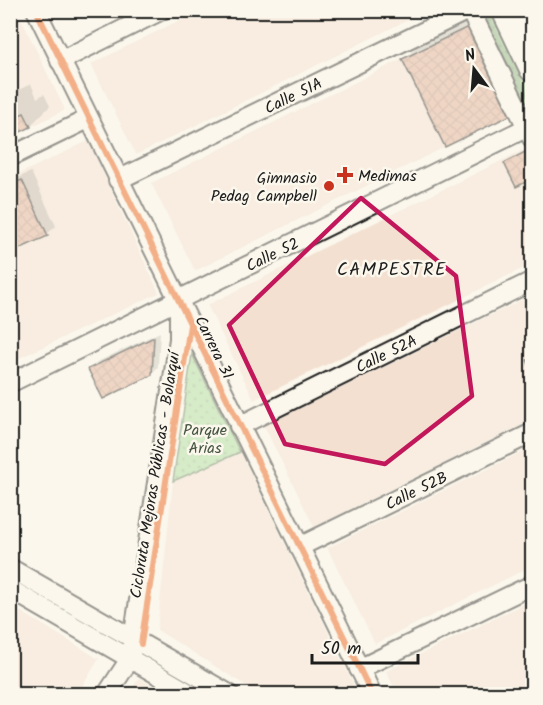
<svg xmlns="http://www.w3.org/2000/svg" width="543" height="705" font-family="Kalam,sans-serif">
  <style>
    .built { fill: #f3e0d1 }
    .park { fill: url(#park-dots); stroke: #627c5c; stroke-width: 1.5 }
    .shadow { fill: #0003 }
    .building { fill: url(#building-cross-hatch); stroke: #1c1c1c; stroke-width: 1.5 }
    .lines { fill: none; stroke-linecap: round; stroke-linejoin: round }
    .minor-casing { stroke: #1c1c1c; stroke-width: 22 }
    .major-casing { stroke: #1c1c1c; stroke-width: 28 }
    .minor { stroke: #fbf7ec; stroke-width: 18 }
    .major { stroke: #fbf7ec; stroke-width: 24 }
    .cycleway-casing { stroke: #fbf7ec; stroke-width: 10 }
    .cycleway { stroke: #e8590c; stroke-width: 6 }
    .marked { fill: none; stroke: #c2185b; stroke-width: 4.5; stroke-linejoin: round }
    .poi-dot { fill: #c8321e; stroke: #fbf7ec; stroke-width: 2 }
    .labels { text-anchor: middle; stroke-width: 5; stroke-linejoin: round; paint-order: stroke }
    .street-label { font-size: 16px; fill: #1c1c1c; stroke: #fbf7ec }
    .poi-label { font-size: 16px; fill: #1c1c1c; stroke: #fbf7ec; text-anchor: start }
    .park-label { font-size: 16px; fill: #465542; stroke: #fbf7ec }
    .neighbourhood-label { font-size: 18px; letter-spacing: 1.5px; fill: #1c1c1c; stroke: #fbf7ec }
  </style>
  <defs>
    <pattern id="park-dots" width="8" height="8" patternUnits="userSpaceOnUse" patternTransform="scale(1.5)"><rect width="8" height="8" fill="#a9db9c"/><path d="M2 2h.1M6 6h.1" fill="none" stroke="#91bb86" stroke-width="1.8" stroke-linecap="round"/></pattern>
    <pattern id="building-cross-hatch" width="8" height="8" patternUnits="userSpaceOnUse" patternTransform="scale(1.5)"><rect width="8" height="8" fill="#dfac93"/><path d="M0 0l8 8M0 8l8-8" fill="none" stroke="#bf937e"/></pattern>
  </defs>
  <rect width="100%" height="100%" fill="#fbf7ec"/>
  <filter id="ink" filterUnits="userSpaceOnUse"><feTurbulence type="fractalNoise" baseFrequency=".0167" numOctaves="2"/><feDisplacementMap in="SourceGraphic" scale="12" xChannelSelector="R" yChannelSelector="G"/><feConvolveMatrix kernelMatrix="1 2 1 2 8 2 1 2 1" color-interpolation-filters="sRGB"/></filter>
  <g filter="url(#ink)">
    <g class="built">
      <path d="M17 10 65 110 11 137 10 11Z"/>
      <path d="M198 11V10L426 11 136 155 91 64Z"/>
      <path d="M402 59 445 147 195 271 151 183Z"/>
      <path d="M88 141 159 293 11 362 10 178Z"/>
      <path d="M523 150 532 170V264L254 400 207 305Z"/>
      <path d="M532 295V420L314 527 264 426Z"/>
      <path d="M532 447V566L375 644 327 548Z"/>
      <path d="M240 452 358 694H259L157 630 173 481Z"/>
      <path d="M532 600V694H397L386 671Z"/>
      <path d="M10 605 99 659 77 694H11Z"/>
      <path d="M139 678 165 694H128Z"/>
    </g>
    <g class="park">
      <path d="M478 11H495L532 86V108L529 109Z"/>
      <path d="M192 354 240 452 173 481Z"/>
    </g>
    <g class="shadow">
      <path d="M483 10H487L529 95 510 113 404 60 422 41Z"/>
      <path d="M31 84 37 98 44 94 50 106 30 126 10 135V94Z"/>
      <path d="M529 149 532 156V177L517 185 506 163 510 159Z"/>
      <path d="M31 172 56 226 47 234 10 251V181Z"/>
      <path d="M160 332 158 367 151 374 90 369 97 362Z"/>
    </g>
    <g class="building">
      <path d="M468 27 511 115 445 147 402 59Z"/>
      <path d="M10 103 17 116 24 113 31 127 10 137Z"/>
      <path d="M525 152 532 168V179L516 187 504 163Z"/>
      <path d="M22 180 48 236 10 253V185Z"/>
      <path d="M154 337 152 375 103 399 88 369Z"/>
      <path d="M532 357V372L527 360Z"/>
    </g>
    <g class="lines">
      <defs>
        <g id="minor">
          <path d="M36 10 372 694"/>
          <path d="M470 10 532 138"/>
          <path d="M60 61 162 10"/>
          <path d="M10 157 88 119"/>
          <path d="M118 180 468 10"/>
          <path d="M10 383 532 125"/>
          <path d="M239 426 532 281"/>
          <path d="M299 547 532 433"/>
          <path d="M10 568 229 694"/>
          <path d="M10 589 191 694"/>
          <path d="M359 669 532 585"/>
          <path d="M107 694 130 659 179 339V311"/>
        </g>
        <g id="major">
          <path d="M504 10 532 69"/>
          <path d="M524 10 532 27"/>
        </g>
      </defs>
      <use href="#minor" class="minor-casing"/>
      <use href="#major" class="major-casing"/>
      <use href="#minor" class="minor"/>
      <use href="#major" class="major"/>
      <defs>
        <g id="cycleway">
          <path d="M36 10 372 694"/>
          <path d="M141 644 190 325"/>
        </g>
      </defs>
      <use href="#cycleway" class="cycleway-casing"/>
      <use href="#cycleway" class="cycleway"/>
    </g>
  </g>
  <path d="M0 0H543V705H0ZM361 198 456 276 472 396 385 464 285 444 229 325Z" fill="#fbf7ec" fill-opacity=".55" fill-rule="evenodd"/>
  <path class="marked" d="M361 198 456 276 472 396 385 464 285 444 229 325Z"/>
  <g class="poi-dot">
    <path d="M342 166h6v6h6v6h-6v6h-6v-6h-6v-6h6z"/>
    <circle cx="329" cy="186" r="6"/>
  </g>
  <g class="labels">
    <g class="street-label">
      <text transform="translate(293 95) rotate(-26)" y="6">Calle 51A</text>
      <text transform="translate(272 254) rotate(-26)" y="6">Calle 52</text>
      <text transform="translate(215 347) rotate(64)" y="6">Carrera 31</text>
      <text transform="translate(386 353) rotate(-26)" y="6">Calle 52A</text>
      <text transform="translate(154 475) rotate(-81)" y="6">Cicloruta Mejoras Públicas - Bolarquí</text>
      <text transform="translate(416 490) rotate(-26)" y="6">Calle 52B</text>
    </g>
    <g class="poi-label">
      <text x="358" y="181">Medimas</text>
      <text x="317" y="183" text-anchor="end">Gimnasio<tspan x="317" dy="18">Pedag Campbell</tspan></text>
    </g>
    <g class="park-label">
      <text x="205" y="435">Parque<tspan x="205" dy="18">Arias</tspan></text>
    </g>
    <g class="neighbourhood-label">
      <text x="392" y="275">CAMPESTRE</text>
    </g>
  </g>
  <rect width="543" height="705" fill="none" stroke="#fbf7ec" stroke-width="36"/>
  <rect x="18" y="18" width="507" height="669" fill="none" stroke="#1c1c1c" stroke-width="2" filter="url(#ink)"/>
  <g transform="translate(474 69) rotate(344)" stroke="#fbf7ec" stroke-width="4.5" paint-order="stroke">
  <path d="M0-4.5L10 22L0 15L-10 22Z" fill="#1c1c1c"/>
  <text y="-9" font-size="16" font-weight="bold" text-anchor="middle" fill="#1c1c1c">N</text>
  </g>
  <path d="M312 654v9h106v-9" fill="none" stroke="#1c1c1c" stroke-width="3"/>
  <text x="321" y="654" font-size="18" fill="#1c1c1c" stroke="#fbf7ec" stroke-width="4.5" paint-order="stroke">50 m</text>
</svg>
